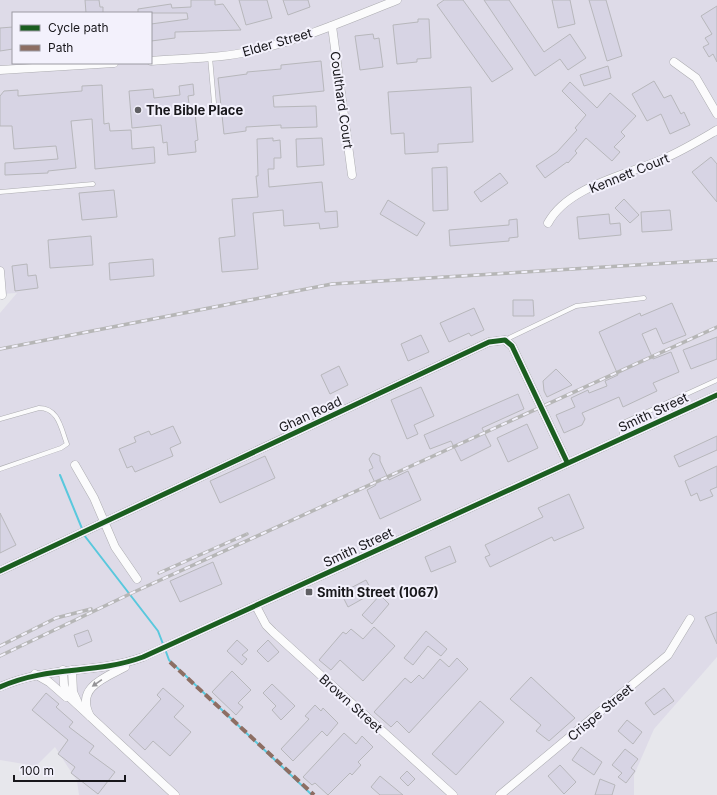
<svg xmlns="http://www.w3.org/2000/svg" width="717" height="795" font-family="Inter,sans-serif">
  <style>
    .built { fill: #dedbe8; fill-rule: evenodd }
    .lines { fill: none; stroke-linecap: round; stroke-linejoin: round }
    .stream { stroke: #59c8dd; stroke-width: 2 }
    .building { fill: #d7d4e4; stroke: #b7b7bb }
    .lane-casing { stroke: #acacb0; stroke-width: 5 }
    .street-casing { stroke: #acacb0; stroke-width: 9 }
    .lane { stroke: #fbfbfc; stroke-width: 4 }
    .street { stroke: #fbfbfc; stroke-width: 8 }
    .rail-casing { stroke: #b6b6b6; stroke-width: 3.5 }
    .rail { stroke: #f3f1fc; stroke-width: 2; stroke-dasharray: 6; stroke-linecap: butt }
    .quiet { stroke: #8d6e63; stroke-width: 4; stroke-dasharray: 8 4; stroke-linecap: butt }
    .cycleway-casing { stroke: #f3f1fc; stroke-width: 8 }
    .cycleway { stroke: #1b5e20; stroke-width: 5 }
    .oneway { fill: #959497 }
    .poi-dot { fill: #606064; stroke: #f3f1fc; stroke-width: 1.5 }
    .labels { text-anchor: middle; stroke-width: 4; stroke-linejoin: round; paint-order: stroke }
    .street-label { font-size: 13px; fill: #18171b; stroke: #f3f1fc }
    .poi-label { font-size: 13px; font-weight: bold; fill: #18171b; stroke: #f3f1fc; text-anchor: start }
  </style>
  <rect width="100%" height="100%" fill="#e7e7ec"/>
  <path class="built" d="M0 0H717V657L654 729 634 775V795H79L77 781 55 747 36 766 0 760V313L17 293 0 294ZM13 13H151V63H13Z"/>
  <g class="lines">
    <g class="stream">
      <path d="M60 475 83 531"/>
      <path d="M84 535 158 631 163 644"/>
      <path d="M165 649 169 660 312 795"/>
    </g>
  </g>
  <g class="building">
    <path d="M85 0H99L100 7H103V13H86Z"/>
    <path d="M191 0H215V5L223 4 241 30 175 32V38L151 41V24L188 19 187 13H138V9L171 4 172 8 191 7Z"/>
    <path d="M239 0H267L272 18 246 25Z"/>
    <path d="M283 0H308L310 7 288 15Z"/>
    <path d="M444 0H463L513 69 492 82 437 5Z"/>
    <path d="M484 0H509L544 52 570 34 586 58 568 70 560 59 535 76Z"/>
    <path d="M552 0H570L575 24 558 28Z"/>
    <path d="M589 0H606L622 56 607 61Z"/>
    <path d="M717 6V62L713 54 709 57 703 47 709 44 705 38 712 34 701 16Z"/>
    <path d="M418 19H429L431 58 417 59V62L397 64 393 25 418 22Z"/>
    <path d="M13 27V49L0 51V28Z"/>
    <path d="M373 34 374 39 379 38 383 67 360 70 355 36Z"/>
    <path d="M321 61 324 91 273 96 274 107 316 106 317 127 281 128V125L246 127V131L224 134 218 78 247 74V72L281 69V65Z"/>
    <path d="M608 66 611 78 584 86 580 75Z"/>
    <path d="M654 81 664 98 671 95 681 114 684 112 690 125 670 134 661 114 647 121 632 94Z"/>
    <path d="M570 82 597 108 610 93 636 116 621 132 625 136 614 147 620 152 612 161 586 138 575 151 577 153 568 163 567 162 545 178 536 166 557 152 577 130 575 128 586 115 562 91Z"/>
    <path d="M193 84 194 95 188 96 190 112 195 113 198 140 195 141 196 152 168 155 167 142 163 143 161 125 132 128 129 91 153 89 154 98 180 95 179 86Z"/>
    <path d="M102 85 104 124 109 123 110 131 131 130 132 149 154 147 155 163 95 169 92 119 71 121 76 168 48 171V173L5 175V163L58 159 56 146 14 149 12 126H0V96L4 91 18 90V96L82 91V86Z"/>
    <path d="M471 87 473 142 438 144V152L405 154 404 133 391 134 388 92Z"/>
    <path d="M273 138V141L280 140 281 158H274V169H268L269 187 322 182 325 212 337 211 338 227 320 229 319 223 284 226 283 210 253 213 258 269 222 272 219 238 235 236 232 199 258 197 256 176H258L257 139Z"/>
    <path d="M322 138 324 165 297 167 296 139Z"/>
    <path d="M711 157 717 164V202L692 172Z"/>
    <path d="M447 167 448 210 433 211 432 168Z"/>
    <path d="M500 173 508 183 481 202 474 192Z"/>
    <path d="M114 190 117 217 82 220 79 193Z"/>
    <path d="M624 199 639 215 630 223 615 208Z"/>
    <path d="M388 200 425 223 417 236 380 214Z"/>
    <path d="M670 210 672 230 642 232 641 212Z"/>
    <path d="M609 214 610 224 620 223 621 235 579 239 577 217Z"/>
    <path d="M517 219 518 237 509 238V241L450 246 449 230 509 225V220Z"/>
    <path d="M91 236 93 265 50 268 48 240Z"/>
    <path d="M153 259 154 276 110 280 109 263Z"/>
    <path d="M27 264 28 276 36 275 38 288 15 291 12 266Z"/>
    <path d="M513 300H533L534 316H513Z"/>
    <path d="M672 303 686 335 663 344 656 328 642 334 653 359 671 352 679 372 653 383 657 391 623 407 619 397 582 413 585 419 582 425 564 433 556 415 575 407 571 398 588 390 589 393 607 386 605 381 618 375 599 332 640 313 641 316Z"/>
    <path d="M474 308 484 330 471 336 469 333 449 342 440 323Z"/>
    <path d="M421 335 429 352 408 361 401 344Z"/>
    <path d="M717 337V359L691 369 683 350Z"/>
    <path d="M339 366 348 385 330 394 321 375Z"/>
    <path d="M556 369 572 385 547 397 544 391 543 381Z"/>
    <path d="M421 387 434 416 414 425 418 434 407 439 391 400Z"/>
    <path d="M518 394 524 409 482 428 491 446 461 461 451 441 430 449 424 435Z"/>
    <path d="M527 424 538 448 508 462 497 438Z"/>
    <path d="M173 426 181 443 170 448 173 456 135 472 132 466 127 468 119 449 136 442 134 437 149 431 151 435Z"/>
    <path d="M717 436V450L679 467 674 456Z"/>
    <path d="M373 453 380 456V461L389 480 408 471 421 500 380 519 367 490 376 485 369 470 373 468 369 459Z"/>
    <path d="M265 456 275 478 220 503 210 481Z"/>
    <path d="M717 466V487L710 490 713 496 700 501 697 493 691 496 685 481Z"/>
    <path d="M569 494 584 528 554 541 552 537 490 567 485 557 490 555 485 545 543 517 538 508Z"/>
    <path d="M0 513 16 545 0 553Z"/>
    <path d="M450 546 456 562 431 572 425 557Z"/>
    <path d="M213 562 222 584 180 602 170 581Z"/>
    <path d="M366 580 373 593 348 607 341 593Z"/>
    <path d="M380 595 389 604 372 624 362 615Z"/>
    <path d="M717 612V644L705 617Z"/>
    <path d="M374 627 395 646 363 681 340 660 331 670 319 660 343 632 346 634 351 629 363 639Z"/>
    <path d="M88 630 92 641 78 647 74 635Z"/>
    <path d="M426 631 447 649 441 656 428 646 413 665 404 658Z"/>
    <path d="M237 640 248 650 242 655 247 659 242 665 227 651Z"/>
    <path d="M268 640 279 652 268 662 257 651Z"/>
    <path d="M457 658 468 669 409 733 397 721 391 727 374 712 405 678 411 683 419 675 423 679 440 659 449 667Z"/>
    <path d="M232 671 251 690 238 703 243 707 236 715 212 692Z"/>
    <path d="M531 677 575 718 549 741 536 731 541 725 510 699Z"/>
    <path d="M272 684 295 706 281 720 272 710 276 706 263 693Z"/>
    <path d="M163 688 184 706 174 717 191 732 170 756 153 741 145 750 129 735 161 699 157 695Z"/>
    <path d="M664 688 674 701 654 715 645 703Z"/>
    <path d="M46 693 59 704 56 707 73 722 69 727 94 746 89 753 115 772 98 794 71 773 75 767 58 754 68 740 32 710Z"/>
    <path d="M480 701 504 722 456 775 432 754Z"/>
    <path d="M315 705 321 711 323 708 338 723 327 736 322 731 293 761 281 749 309 719 305 716Z"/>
    <path d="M627 720 642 732 633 744 618 731Z"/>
    <path d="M344 733 356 744 362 736 373 747 358 762 361 765 352 775 350 773 328 795 315 783 312 785 303 777Z"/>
    <path d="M581 747 602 762 594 775 572 760Z"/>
    <path d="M625 749 638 759 631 768 635 771 626 783 618 777 622 773 612 765Z"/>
    <path d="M560 765 576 782 564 794 548 776Z"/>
    <path d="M407 771 415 779 408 786 400 778Z"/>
    <path d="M380 776 403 795H380L371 787Z"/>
    <path d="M600 779 615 785 612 795H595Z"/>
  </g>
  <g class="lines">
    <defs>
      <g id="lane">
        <path d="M210 57 214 103"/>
        <path d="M0 192 93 184"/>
        <path d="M505 340 576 306 644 298"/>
        <path d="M0 419 39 408C59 408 61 429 67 444L61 448 0 469"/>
        <path d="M621 439 623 423 717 380"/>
      </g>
      <g id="street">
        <path d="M332 26 352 175"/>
        <path d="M151 61C184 58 219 59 251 51 301 40 349 19 397 0"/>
        <path d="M674 62 696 78 717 114"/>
        <path d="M0 70 114 63"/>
        <path d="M548 223C568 186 627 175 663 159 682 151 700 140 717 130"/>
        <path d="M0 271 2 295"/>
        <path d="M75 465 94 498 115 547 137 579"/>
        <path d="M0 571 489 342 505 340 512 346 567 462"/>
        <path d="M256 606 266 625 273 632 453 795"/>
        <path d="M63 670 64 685 68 696 175 795"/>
        <path d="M72 670 73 692 78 703"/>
        <path d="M35 674 49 682 66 697"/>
        <path d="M0 687C49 665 94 675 143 657L717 395"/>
        <path d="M90 716C75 688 104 678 125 667"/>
        <path d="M500 795 668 655 690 619"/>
      </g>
    </defs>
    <use href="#lane" class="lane-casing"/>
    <use href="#street" class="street-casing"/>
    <use href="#lane" class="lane"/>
    <use href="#street" class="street"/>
    <defs>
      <g id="rail">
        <path d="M0 349 332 284 717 260"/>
        <path d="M159 573 247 534"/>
        <path d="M0 646 56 618 91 609"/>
        <path d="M0 656 134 592 717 327"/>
      </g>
    </defs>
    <use href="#rail" class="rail-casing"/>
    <use href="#rail" class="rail"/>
    <path class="quiet" d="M170 662 314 795"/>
    <defs>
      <g id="cycleway">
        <path d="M0 571 489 342 505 340 512 346 567 462"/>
        <path d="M0 687C49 665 94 675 143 657L717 395"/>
      </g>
    </defs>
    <use href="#cycleway" class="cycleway-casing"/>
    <use href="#cycleway" class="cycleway"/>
  </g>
  <defs><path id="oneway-solid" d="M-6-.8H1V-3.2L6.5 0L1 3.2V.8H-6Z"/></defs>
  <use class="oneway" href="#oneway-solid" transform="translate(97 683) rotate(145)"/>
  <g class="poi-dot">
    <circle cx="138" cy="110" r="4"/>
    <rect x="305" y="588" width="8" height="8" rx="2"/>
  </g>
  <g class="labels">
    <g class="street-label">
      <text transform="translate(277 42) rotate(-16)" y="5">Elder Street</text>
      <text transform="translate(342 100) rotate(82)" y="5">Coulthard Court</text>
      <text transform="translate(629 173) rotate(-22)" y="5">Kennett Court</text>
      <text transform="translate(653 412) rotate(-25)" y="5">Smith Street</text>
      <text transform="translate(310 414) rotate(-25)" y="5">Ghan Road</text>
      <text transform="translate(358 547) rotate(-25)" y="5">Smith Street</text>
      <text transform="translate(351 703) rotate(42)" y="5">Brown Street</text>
      <text transform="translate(600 712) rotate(-40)" y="5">Crispe Street</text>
    </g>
    <g class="poi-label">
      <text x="146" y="115">The Bible Place</text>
      <text x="317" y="597">Smith Street (1067)</text>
    </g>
  </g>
  <rect x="12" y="12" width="140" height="52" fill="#f3f1fc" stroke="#9b9aa2"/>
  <rect x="20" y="25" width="20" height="6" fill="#1b5e20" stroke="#9b9aa2"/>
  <text x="48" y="32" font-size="12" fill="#18171b">Cycle path</text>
  <rect x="20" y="45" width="20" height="6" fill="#8d6e63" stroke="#9b9aa2"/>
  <text x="48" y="52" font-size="12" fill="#18171b">Path</text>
  <path d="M14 775v6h111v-6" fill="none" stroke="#18171b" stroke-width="2"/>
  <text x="20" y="775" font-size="12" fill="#18171b" stroke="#f3f1fc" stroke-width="3" paint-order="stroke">100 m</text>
</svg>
